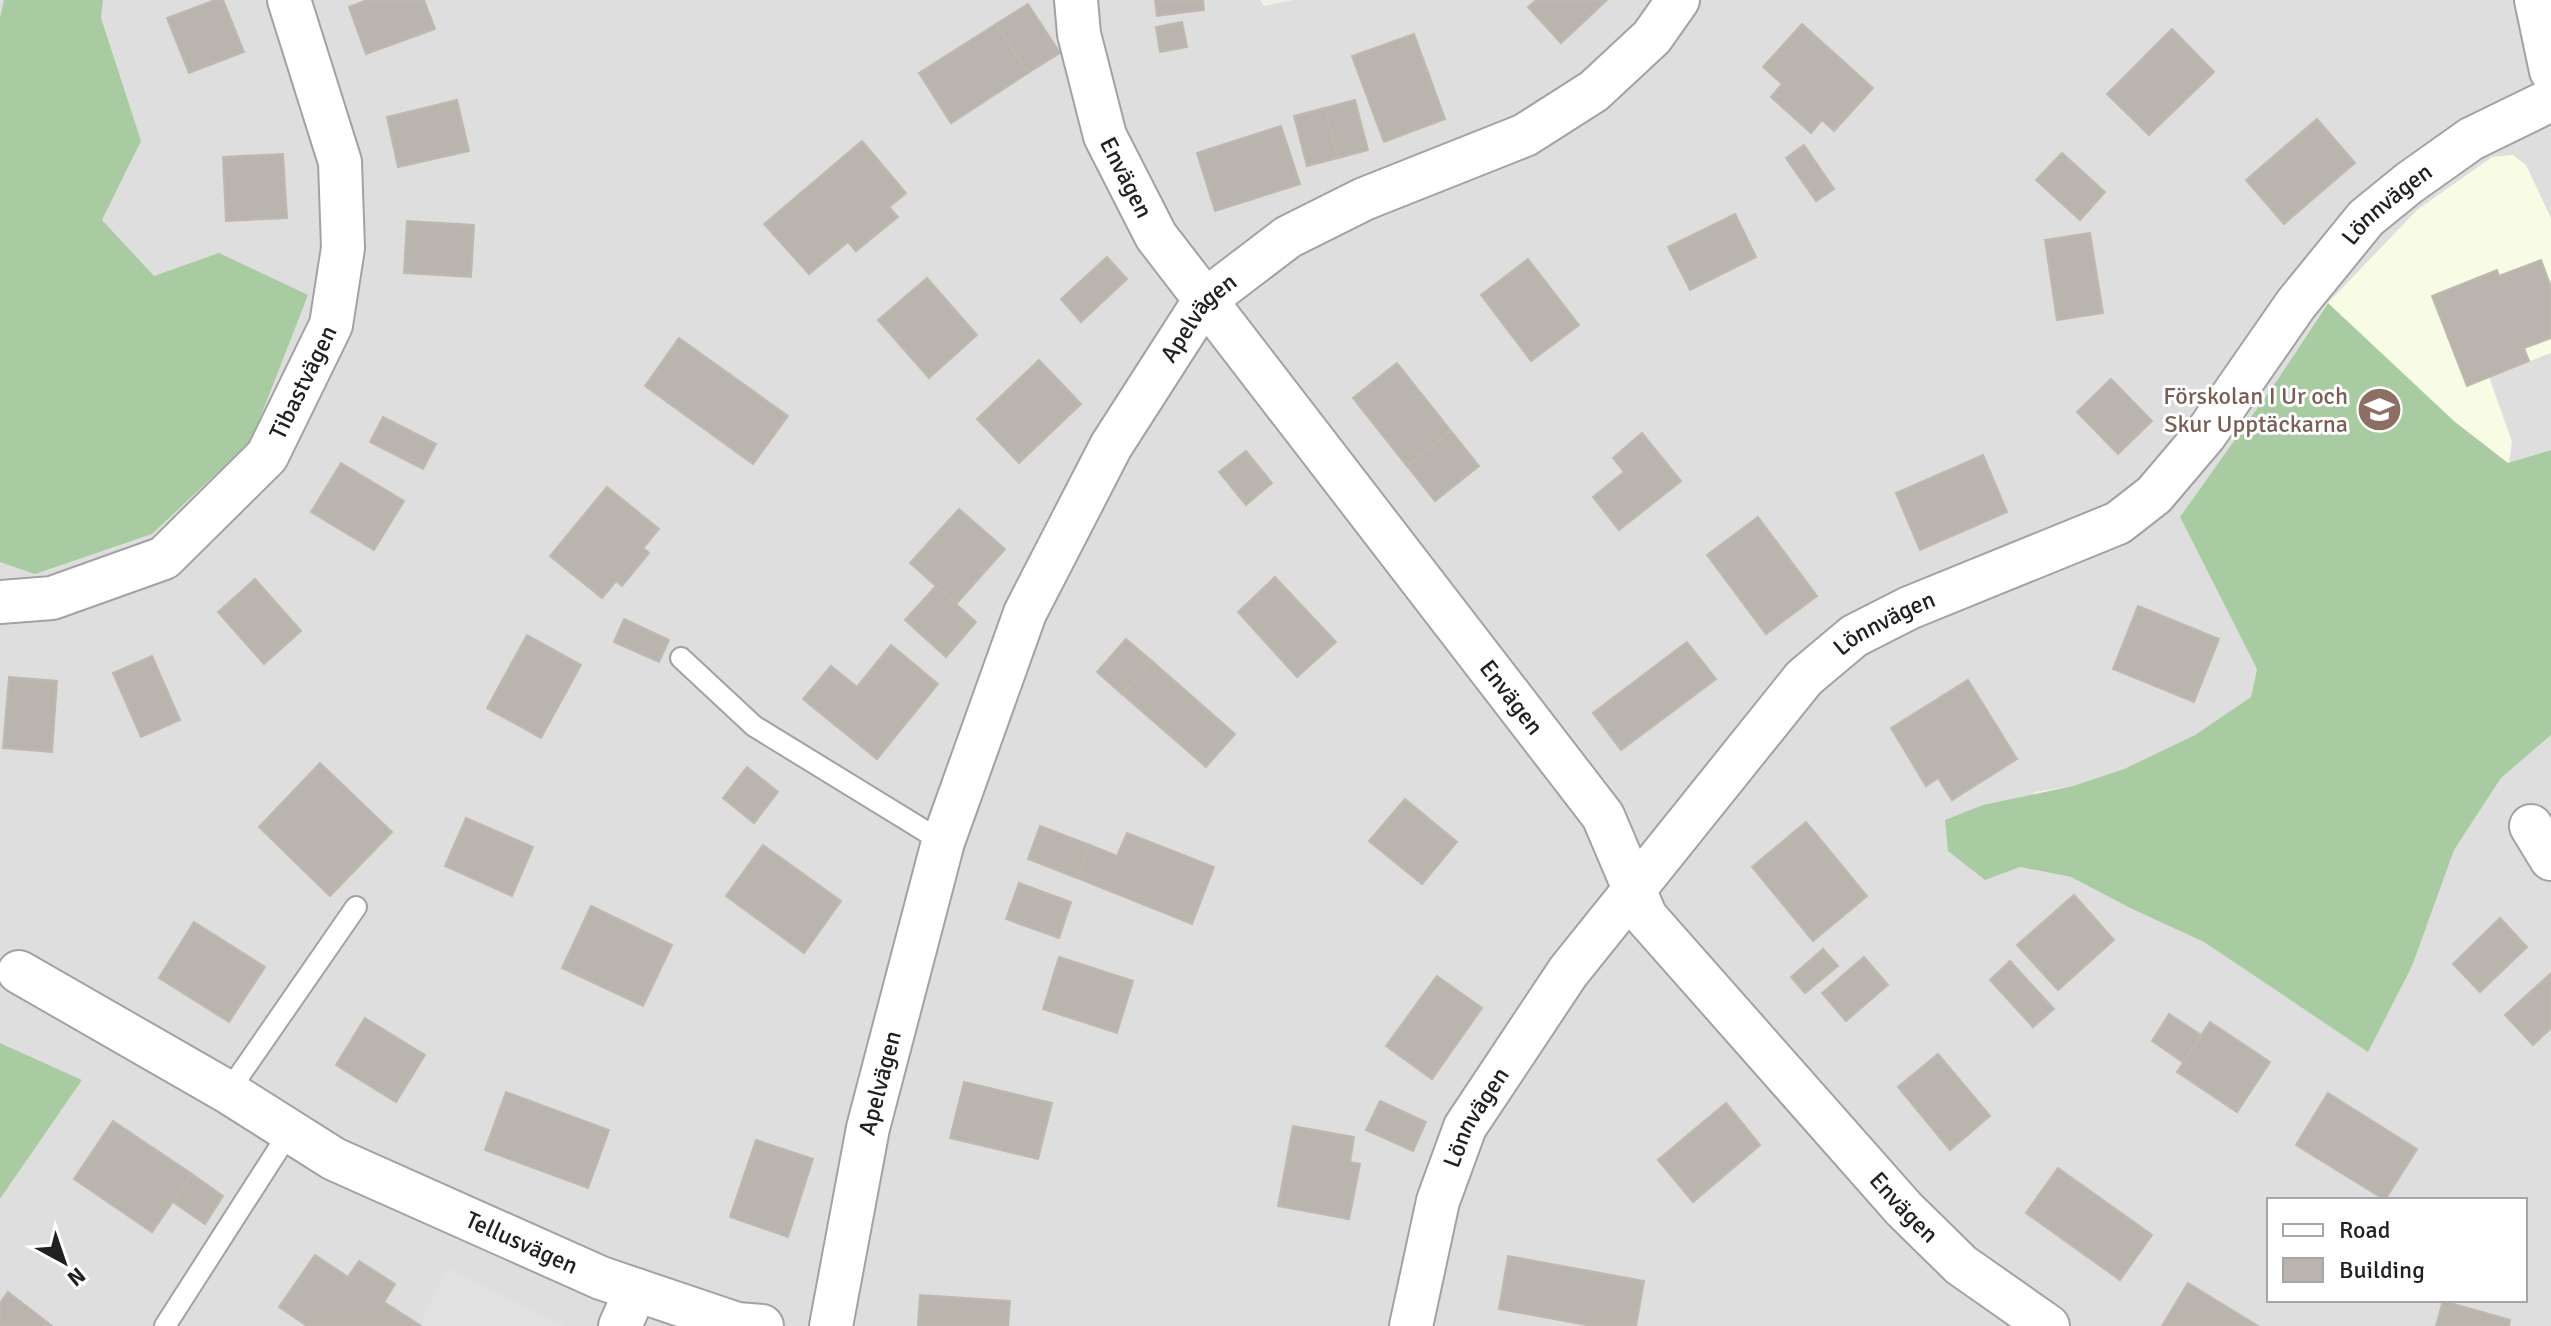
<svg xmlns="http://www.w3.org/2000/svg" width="2551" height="1326" font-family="Signika,sans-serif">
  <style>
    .residential { fill: #dfdede; fill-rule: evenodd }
    .education { fill: #f9fce5 }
    .forest { fill: #a8cba2 }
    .parking { fill: #e1e1e1 }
    .building { fill: #b9b5ae; stroke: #c0b8ac; stroke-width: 2 }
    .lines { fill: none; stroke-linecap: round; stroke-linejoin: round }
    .lane-casing { stroke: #a2a2a2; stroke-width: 24 }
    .street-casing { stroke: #a2a2a2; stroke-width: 46 }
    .lane { stroke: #fff; stroke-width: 20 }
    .street { stroke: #fff; stroke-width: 42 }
    .labels { text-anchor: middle; stroke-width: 6; stroke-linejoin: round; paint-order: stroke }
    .street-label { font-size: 24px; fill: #212121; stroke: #fff }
    .education-label { font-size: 24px; fill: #785e54; stroke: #fff; text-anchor: end }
  </style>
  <rect width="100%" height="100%" fill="#f0efe8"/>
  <path class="residential" d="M0 0H1260L1264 6 1293 0H2551V450L2509 463 2327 303 2278 379 2180 517 2257 669 2251 697 2195 735 2124 769 2073 786 2034 792 1985 880 2020 867 2071 877 2130 908 2204 942 2368 1051 2454 850 2501 778 2551 735V1326H0V1199L82 1080 0 1043ZM2269 1200H2525V1300H2269Z"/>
  <path class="education" d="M2513 155 2526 165 2551 218V353L2489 377 2512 442 2509 463 2278 379 2328 303 2417 210 2492 157Z"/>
  <g class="forest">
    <path d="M4 0H103L101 18 141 141 102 220 154 276 219 253 308 295 251 441 152 534 35 574 0 562V18Z"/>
    <path d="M2328 303 2455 422 2508 463 2551 450V735L2501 778 2454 850 2412 966 2368 1052 2204 942 2130 908 2071 877 2020 867 1985 880 1948 851 1945 820 1983 805 2073 786 2124 769 2195 735 2251 697 2257 669 2180 517 2278 379Z"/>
    <path d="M0 1043 82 1080 0 1199Z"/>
  </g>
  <path class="parking" d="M448 1268 565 1326H419Z"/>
  <g class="building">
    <path d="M215 0H223L244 52 189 73 167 18Z"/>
    <path d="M367 0H424L435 29 366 54 349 7Z"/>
    <path d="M1155 0H1203L1204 10 1157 16Z"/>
    <path d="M1536 0H1607L1561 43 1528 7Z"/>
    <path d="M1028 4 1060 53 1028 73 996 24Z"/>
    <path d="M1182 22 1187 47 1160 52 1156 27Z"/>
    <path d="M996 24 1028 73 951 123 919 73Z"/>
    <path d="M1802 24 1873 88 1834 131 1822 120 1811 133 1771 97 1782 84 1763 67Z"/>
    <path d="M2172 29 2214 72 2149 135 2107 94Z"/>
    <path d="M1414 34 1445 119 1384 142 1352 56Z"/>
    <path d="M457 100 469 151 398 167 387 117Z"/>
    <path d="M1355 100 1368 150 1338 158 1325 108Z"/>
    <path d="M1325 108 1338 158 1307 166 1294 116Z"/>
    <path d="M2317 119 2355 163 2284 224 2246 180Z"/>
    <path d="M1281 126 1300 184 1215 211 1197 153Z"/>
    <path d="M862 141 906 193 889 207 898 217 856 251 848 242 809 274 764 224Z"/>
    <path d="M1804 145 1834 189 1816 201 1786 158Z"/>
    <path d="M2062 153 2105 192 2080 220 2036 180Z"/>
    <path d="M283 154 287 218 226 221 223 157Z"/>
    <path d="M1735 214 1756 257 1690 290 1668 247Z"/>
    <path d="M407 221 474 225 471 277 404 273Z"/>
    <path d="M2090 233 2103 313 2057 320 2045 240Z"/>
    <path d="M1107 257 1127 279 1081 322 1061 299Z"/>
    <path d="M1528 259 1579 325 1531 361 1481 295Z"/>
    <path d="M2541 260 2551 287V338L2524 348 2529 361 2467 386 2432 296 2497 270 2499 276Z"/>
    <path d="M927 278 977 335 929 378 878 320Z"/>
    <path d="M679 338 788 416 753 464 645 386Z"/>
    <path d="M1039 360 1081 404 1019 463 977 419Z"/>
    <path d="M1397 363 1451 431 1407 466 1353 398Z"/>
    <path d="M2111 379 2152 421 2118 454 2077 412Z"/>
    <path d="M383 417 436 444 423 469 370 442Z"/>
    <path d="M1451 431 1479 466 1435 501 1407 466Z"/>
    <path d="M1642 433 1681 481 1619 530 1593 497 1624 472 1613 458Z"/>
    <path d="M1246 451 1272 483 1246 505 1219 472Z"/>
    <path d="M1983 455 2007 512 1920 550 1896 493Z"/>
    <path d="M341 463 404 501 374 550 311 512Z"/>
    <path d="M607 487 659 529 643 548 649 553 622 586 616 581 602 598 550 556Z"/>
    <path d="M959 509 1005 549 956 604 910 563Z"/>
    <path d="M1758 517 1817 596 1766 634 1707 555Z"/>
    <path d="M1275 577 1336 642 1297 677 1238 612Z"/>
    <path d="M255 579 301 631 264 664 218 612Z"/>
    <path d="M936 586 976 622 946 657 905 620Z"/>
    <path d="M2138 606 2219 639 2194 702 2113 669Z"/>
    <path d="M624 619 669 640 659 662 614 642Z"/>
    <path d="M527 635 581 665 541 738 487 708Z"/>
    <path d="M1126 639 1152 661 1122 694 1097 672Z"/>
    <path d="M1687 642 1716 679 1621 750 1593 713Z"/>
    <path d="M891 645 938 684 877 759 803 699 831 666 857 687Z"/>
    <path d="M152 656 180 720 141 737 113 673Z"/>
    <path d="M1152 661 1235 734 1206 767 1122 694Z"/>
    <path d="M9 677 57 681 52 752 3 748Z"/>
    <path d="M1968 680 2017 759 1952 800 1938 778 1926 786 1891 728Z"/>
    <path d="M320 763 392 832 330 896 259 827Z"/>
    <path d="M747 767 778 792 754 823 723 798Z"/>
    <path d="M1405 799 1457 842 1422 884 1369 841Z"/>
    <path d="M466 818 533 847 512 896 445 866Z"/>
    <path d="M1806 822 1867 896 1813 941 1752 867Z"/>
    <path d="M1040 826 1090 845 1077 878 1028 859Z"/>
    <path d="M1127 833 1214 867 1192 924 1077 878 1090 845 1117 856Z"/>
    <path d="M763 845 841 901 804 953 726 896Z"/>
    <path d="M1019 883 1071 902 1059 938 1006 919Z"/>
    <path d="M2074 895 2114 940 2058 990 2017 945Z"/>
    <path d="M591 906 672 945 643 1006 562 968Z"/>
    <path d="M2500 918 2527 947 2480 992 2453 964Z"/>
    <path d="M194 922 265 967 229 1022 159 978Z"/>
    <path d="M1823 949 1838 966 1805 993 1791 977Z"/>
    <path d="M1059 957 1133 981 1117 1033 1043 1009Z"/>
    <path d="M1864 957 1888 985 1846 1021 1822 993Z"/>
    <path d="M2010 961 2054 1009 2033 1027 1990 980Z"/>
    <path d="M2551 973V1028L2533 1045 2505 1015Z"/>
    <path d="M1437 976 1482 1008 1432 1079 1386 1046Z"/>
    <path d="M2169 1014 2201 1035 2183 1062 2152 1041Z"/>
    <path d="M365 1018 425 1055 396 1102 336 1065Z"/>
    <path d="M2210 1022 2270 1062 2237 1112 2177 1072Z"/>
    <path d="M1938 1054 1990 1116 1950 1150 1898 1087Z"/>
    <path d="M964 1082 1052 1103 1038 1159 950 1138Z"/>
    <path d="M506 1092 609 1130 588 1188 485 1150Z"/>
    <path d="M2328 1093 2417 1149 2385 1200 2296 1145Z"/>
    <path d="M1380 1101 1426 1122 1413 1151 1366 1130Z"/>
    <path d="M1726 1103 1760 1145 1693 1202 1658 1160Z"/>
    <path d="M113 1121 192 1174 152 1232 74 1179Z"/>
    <path d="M1293 1126 1354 1137 1350 1162 1360 1164 1349 1219 1278 1206Z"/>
    <path d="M756 1140 813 1159 788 1237 730 1217Z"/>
    <path d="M2058 1168 2152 1235 2120 1280 2026 1213Z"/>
    <path d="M192 1174 223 1196 205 1224 173 1202Z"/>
    <path d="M315 1255 348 1277 359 1261 395 1284 384 1302 421 1326H307L279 1307Z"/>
    <path d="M1508 1256 1644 1281 1636 1326H1592L1499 1309Z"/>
    <path d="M2188 1283 2258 1326H2162Z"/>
    <path d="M8 1292 52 1326H0V1303Z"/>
    <path d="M920 1295 1010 1301 1008 1326H918Z"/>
    <path d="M2443 1301 2510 1320 2509 1326H2436Z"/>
  </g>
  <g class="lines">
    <defs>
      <g id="lane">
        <path d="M681 658 754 726 943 842"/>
        <path d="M228 1092 356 907"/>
        <path d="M165 1326 290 1131"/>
      </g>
      <g id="street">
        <path id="s1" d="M1076 0 1079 34 1105 136 1156 236 1603 816 1646 917 1904 1209 1961 1265 2048 1326"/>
        <path d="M2536 0 2551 71"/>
        <path id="s2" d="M0 602 52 598 164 558 267 456 331 325 343 248 340 162 289 0"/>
        <path d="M2531 826 2551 859"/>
        <path id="s3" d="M19 972 228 1092 334 1159 601 1278 737 1324 762 1326"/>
        <path d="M620 1326 636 1290"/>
        <path id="s4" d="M831 1326 868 1128 943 842 1025 613 1111 446 1204 301 1288 237 1364 199 1525 135 1594 91 1652 37 1678 0"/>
        <path id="s5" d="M1411 1326 1438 1201 1465 1127 1568 972 1804 678 1854 636 1909 608 2118 523 2154 495 2205 435 2296 304 2366 218 2409 183 2471 139 2551 100"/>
      </g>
    </defs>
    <use href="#lane" class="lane-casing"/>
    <use href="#street" class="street-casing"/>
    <use href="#lane" class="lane"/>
    <use href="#street" class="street"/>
  </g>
  <defs>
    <symbol id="school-disc" viewBox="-11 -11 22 22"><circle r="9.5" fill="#8d6e63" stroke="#fff"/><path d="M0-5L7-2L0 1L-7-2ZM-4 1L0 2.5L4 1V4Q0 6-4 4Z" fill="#fff"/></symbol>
  </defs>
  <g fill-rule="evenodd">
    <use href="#school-disc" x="2354" y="384" width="51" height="51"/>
  </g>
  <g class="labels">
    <g class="street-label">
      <text dy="8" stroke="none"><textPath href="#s1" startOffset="186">Envägen</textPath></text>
      <text dy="8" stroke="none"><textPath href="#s5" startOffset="1542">Lönnvägen</textPath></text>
      <text dy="8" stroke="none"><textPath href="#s4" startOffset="1084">Apelvägen</textPath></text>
      <text dy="8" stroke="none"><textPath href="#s2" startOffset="398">Tibastvägen</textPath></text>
      <text dy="8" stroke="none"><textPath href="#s5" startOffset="868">Lönnvägen</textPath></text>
      <text dy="8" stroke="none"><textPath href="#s1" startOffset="834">Envägen</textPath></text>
      <text dy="8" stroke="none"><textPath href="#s4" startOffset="248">Apelvägen</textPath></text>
      <text dy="8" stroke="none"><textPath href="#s5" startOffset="220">Lönnvägen</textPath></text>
      <text dy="8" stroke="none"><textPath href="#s1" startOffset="1482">Envägen</textPath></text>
      <text dy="8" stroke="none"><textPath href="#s3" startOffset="572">Tellusvägen</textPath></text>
    </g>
    <g class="education-label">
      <text x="2348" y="404">Förskolan I Ur och<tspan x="2348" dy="28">Skur Upptäckarna</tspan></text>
    </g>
  </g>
  <rect x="2267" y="1198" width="260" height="104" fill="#ffffff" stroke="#a6a6a6" stroke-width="2"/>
  <rect x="2283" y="1224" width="40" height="12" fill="#ffffff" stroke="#a6a6a6" stroke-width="2"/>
  <text x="2339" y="1238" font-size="24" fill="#212121">Road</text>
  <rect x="2283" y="1258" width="40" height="24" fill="#b9b5ae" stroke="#a6a6a6" stroke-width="2"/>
  <text x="2339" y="1278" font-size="24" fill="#212121">Building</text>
  <g transform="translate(64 1262) rotate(140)" stroke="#ffffff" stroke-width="6" paint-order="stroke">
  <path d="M0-6L14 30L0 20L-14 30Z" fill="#212121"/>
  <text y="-12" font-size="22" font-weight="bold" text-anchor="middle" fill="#212121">N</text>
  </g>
</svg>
